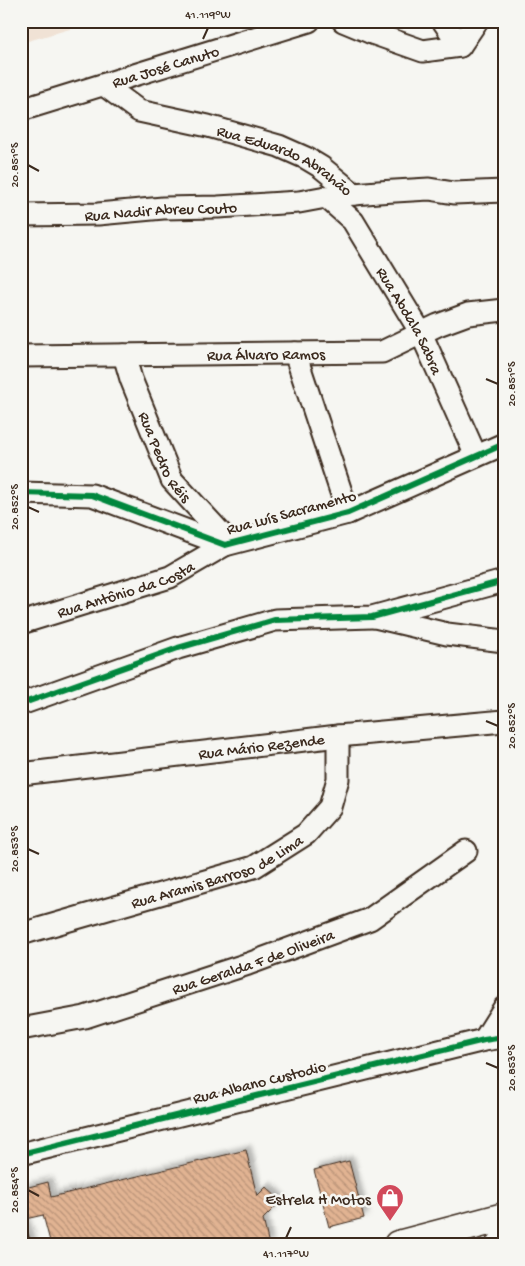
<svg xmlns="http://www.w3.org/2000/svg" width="525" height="1266" font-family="'Gochi Hand',sans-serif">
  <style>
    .built { fill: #f0e2d5 }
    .building { fill: url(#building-back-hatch); stroke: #3b2a1e; filter: url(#shadow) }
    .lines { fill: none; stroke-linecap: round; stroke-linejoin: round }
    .minor-casing { stroke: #3b2a1e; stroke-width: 25 }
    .major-casing { stroke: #3b2a1e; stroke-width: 31 }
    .minor { stroke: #f6f6f2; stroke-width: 21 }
    .major { stroke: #f6f6f2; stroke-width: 28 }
    .cycleway-casing { stroke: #f6f6f2; stroke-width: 9 }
    .cycleway { stroke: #00873e; stroke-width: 6 }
    .ticks { fill: none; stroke: #3b2a1e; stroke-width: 2 }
    .labels { text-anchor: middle; stroke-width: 5; stroke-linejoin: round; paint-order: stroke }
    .street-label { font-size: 16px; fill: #3b2a1e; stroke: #f6f6f2 }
    .poi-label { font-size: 16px; fill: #3b2a1e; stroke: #f6f6f2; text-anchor: end }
    .neatline { fill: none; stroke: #3b2a1e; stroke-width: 2 }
    .ticks-label { font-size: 12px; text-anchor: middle; fill: #3b2a1e }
  </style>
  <defs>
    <pattern id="building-back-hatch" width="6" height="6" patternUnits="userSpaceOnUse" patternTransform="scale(1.25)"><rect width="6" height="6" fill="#e1b392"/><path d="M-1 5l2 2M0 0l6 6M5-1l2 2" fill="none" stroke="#b89277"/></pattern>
    <filter id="shadow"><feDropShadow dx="4.5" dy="-4.5" stdDeviation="2.5" flood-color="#0004"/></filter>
  </defs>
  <rect width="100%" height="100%" fill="#f6f6f2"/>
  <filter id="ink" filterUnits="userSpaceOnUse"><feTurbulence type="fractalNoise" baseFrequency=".02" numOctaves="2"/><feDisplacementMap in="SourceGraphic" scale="10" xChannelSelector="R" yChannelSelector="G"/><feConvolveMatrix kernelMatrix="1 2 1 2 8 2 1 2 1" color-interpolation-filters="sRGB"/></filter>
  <g filter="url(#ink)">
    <path class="built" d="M21 21H98L21 43Z"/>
    <g class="building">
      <path d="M246 1150 257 1196 266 1187 281 1201 263 1219 269 1245H51L43 1215 21 1220V1189L48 1182 51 1197Z"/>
      <path d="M349 1161 364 1218 329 1227 314 1170Z"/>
      <path d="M24 1222 32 1245H21V1223Z"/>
    </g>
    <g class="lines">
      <defs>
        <g id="minor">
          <path d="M343 21 372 33"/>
          <path d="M362 21 372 33 423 51 460 46 477 21"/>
          <path d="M443 21 460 46"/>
          <path id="s1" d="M104 85 139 111 208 126 279 146 306 158 321 167 354 194 378 192 429 189 454 193 504 191"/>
          <path id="s2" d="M21 110 309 21"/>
          <path id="s3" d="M326 197 353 221 421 333 476 456"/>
          <path id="s4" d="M21 215 98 214 163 208 218 207 299 202 326 197 354 194"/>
          <path d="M295 353 348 513"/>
          <path id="s5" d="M124 355 131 379 172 480 230 543"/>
          <path id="s6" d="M21 356 382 352 438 325 468 314 504 310"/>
          <path d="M21 493 92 495 225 545 348 513 504 444"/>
          <path d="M375 617 447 634 504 641"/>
          <path id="s7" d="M21 623 170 577 225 545"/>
          <path d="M21 704 178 648 275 620 372 617 504 581"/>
          <path id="s8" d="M21 774 338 736 504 721"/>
          <path id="s9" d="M21 934 254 867 306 834 330 807 338 779V736"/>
          <path id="s10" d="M21 1029 85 1017 248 964 370 919 466 851"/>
          <path d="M484 1040 504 1008"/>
          <path d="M21 1154 484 1040 504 1037"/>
        </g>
        <g id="major">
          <path d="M398 1245 504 1217"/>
          <path d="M500 1245 504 1244"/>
        </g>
      </defs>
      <use href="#minor" class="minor-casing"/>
      <use href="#major" class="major-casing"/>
      <use href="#minor" class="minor"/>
      <use href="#major" class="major"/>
      <defs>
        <g id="cycleway">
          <path d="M21 493 92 495 225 545 348 513 504 444"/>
          <path d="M21 704 178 648 275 620 372 617 504 581"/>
          <path d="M21 1154 484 1040 504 1037"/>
        </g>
      </defs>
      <use href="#cycleway" class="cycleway-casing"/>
      <use href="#cycleway" class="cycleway"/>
    </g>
  </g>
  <path class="ticks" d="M203 39 208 28M28 165 39 171M486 379 498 384M28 507 39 512M486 721 498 726M28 849 39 854M486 1063 498 1068M28 1190 39 1196M286 1238 291 1227"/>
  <defs>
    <symbol id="shop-pin" viewBox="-11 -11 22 30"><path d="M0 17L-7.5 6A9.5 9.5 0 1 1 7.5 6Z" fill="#d1495b" stroke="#f6f6f2"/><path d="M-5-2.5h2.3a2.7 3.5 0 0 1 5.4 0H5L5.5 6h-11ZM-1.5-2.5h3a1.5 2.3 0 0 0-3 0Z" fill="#fff"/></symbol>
  </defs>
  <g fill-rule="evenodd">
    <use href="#shop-pin" x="374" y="1182" width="32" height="43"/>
  </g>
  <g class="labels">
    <g class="street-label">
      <text dy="6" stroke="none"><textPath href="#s2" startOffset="151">Rua José Canuto</textPath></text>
      <text dy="6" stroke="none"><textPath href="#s1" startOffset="199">Rua Eduardo Abrahão</textPath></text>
      <text dy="6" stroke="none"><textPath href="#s4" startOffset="140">Rua Nadir Abreu Couto</textPath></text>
      <text dy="6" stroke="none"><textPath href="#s3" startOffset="151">Rua Abdala Sabra</textPath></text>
      <text dy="6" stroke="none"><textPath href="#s6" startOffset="245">Rua Álvaro Ramos</textPath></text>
      <text dy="6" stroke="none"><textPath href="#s5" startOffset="110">Rua Pedro Réis</textPath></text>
      <text transform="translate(291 511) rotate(-15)" y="6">Rua Luís Sacramento</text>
      <text dy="6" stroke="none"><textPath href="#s7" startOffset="110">Rua Antônio da Costa</textPath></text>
      <text dy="6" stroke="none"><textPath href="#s8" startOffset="242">Rua Mário Rezende</textPath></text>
      <text dy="6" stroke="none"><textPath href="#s9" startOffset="206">Rua Aramis Barroso de Lima</textPath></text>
      <text dy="6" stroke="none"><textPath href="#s10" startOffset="242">Rua Geralda F de Oliveira</textPath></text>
      <text transform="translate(259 1081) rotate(-14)" y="6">Rua Albano Custodio</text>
    </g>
    <g class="poi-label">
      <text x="371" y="1204">Estrela H Motos</text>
    </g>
  </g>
  <rect width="525" height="1266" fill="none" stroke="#f6f6f2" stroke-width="55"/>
  <rect x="28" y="28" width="470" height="1210" class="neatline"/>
  <g class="ticks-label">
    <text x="208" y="18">41.119°W</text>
    <text transform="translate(14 165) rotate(-90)" y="4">20.851°S</text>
    <text transform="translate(511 384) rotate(-90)" y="4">20.851°S</text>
    <text transform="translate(14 507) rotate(-90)" y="4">20.852°S</text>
    <text transform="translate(511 726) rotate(-90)" y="4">20.852°S</text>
    <text transform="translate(14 849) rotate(-90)" y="4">20.853°S</text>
    <text transform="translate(511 1068) rotate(-90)" y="4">20.853°S</text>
    <text transform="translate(14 1190) rotate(-90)" y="4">20.854°S</text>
    <text x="286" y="1257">41.117°W</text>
  </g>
</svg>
